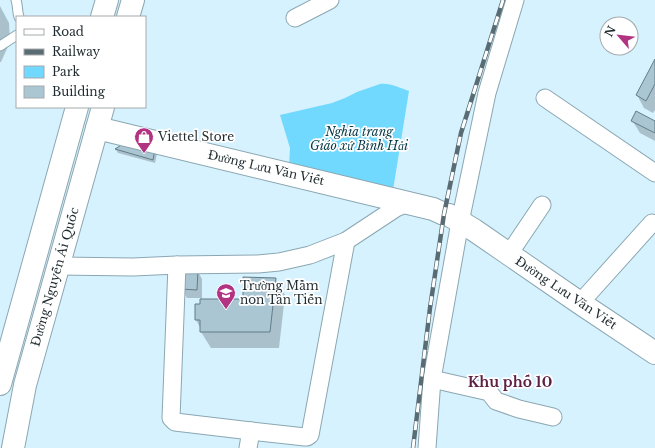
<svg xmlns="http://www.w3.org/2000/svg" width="655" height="448" font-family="'Libre Baskerville',serif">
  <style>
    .green { fill: #71d9fe }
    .shadow { fill: #0003 }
    .building { fill: #aac6d2; stroke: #627d88 }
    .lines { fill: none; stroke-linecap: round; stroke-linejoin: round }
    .lane-casing { stroke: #8ba7b2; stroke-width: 11 }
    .street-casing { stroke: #8ba7b2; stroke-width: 19 }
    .secondary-casing { stroke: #8ba7b2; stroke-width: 24 }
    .primary-casing { stroke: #8ba7b2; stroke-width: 24 }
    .lane { stroke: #fff; stroke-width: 9 }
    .street { stroke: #fff; stroke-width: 17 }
    .secondary { stroke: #fff; stroke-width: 22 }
    .primary { stroke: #fff; stroke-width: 22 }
    .rail-casing { stroke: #5a6c73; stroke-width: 4.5 }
    .rail { stroke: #fff; stroke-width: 3; stroke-dasharray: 9; stroke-linecap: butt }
    .labels { text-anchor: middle; stroke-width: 3.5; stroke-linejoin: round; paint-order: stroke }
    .park-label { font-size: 12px; font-style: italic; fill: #063948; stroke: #fff }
    .poi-label { font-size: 12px; fill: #1f2b2f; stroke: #fff; text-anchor: start }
    .street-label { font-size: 12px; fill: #1f2b2f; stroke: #fff }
    .quarter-label { font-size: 14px; font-weight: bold; fill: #5d2044; stroke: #fff }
  </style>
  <rect width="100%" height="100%" fill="#d5f2fe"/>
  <path class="green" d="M380 84C391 83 399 88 409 91L393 190 289 167 290 148 280 115 332 103 345 98 357 92Z"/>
  <g class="shadow">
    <path d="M0 6 9 23 10 42 1 62H0Z"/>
    <path d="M655 61V110L653 113 644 108 637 95Z"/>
    <path d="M632 120 655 122V141L640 133Z"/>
    <path d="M126 143 155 150 157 154 155 163 118 153 116 150Z"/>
    <path d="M197 270 202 279V300H244L275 279 285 295 279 348H211L201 332V329L196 320 201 305V298H187L182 289Z"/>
  </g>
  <g class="building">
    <path d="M655 59V84L646 101 636 95Z"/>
    <path d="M636 111 655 121V133L631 121Z"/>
    <path d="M126 142 155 149 153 160 115 149Z"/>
    <path d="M198 269 197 290 181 289 182 270Z"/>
    <path d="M243 277 276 278 270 332H200V320H195V304H200V299H243Z"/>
  </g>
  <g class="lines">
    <defs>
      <g id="lane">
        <path d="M16 0C18 6 17 11 19 17"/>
        <path d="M0 46 17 35"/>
      </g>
      <g id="street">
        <path d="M295 18 330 0"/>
        <path d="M545 98 655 173"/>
        <path d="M509 254 542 205"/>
        <path d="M177 265 171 418 175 422 251 431 248 448"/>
        <path d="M59 266 133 267 177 265 258 264 279 262 310 255 346 241 396 208 403 205 412 203"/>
        <path d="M580 303 652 223"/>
        <path d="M432 379 485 391 489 392 496 401 519 409 553 417"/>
        <path d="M251 431 305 437H307L310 435 346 241"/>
        <path d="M427 448 432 379 460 222 487 93 515 0"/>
      </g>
      <path id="secondary" d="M97 128 433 209 444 214 449 215 474 230 580 303 655 353"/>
      <g id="primary">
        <path d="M102 17 107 0"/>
        <path d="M128 17 133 0"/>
        <path d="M0 384 77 107"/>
        <path d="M13 448 25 385 103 107"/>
      </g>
    </defs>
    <use href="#lane" class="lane-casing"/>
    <use href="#street" class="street-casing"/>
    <use href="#secondary" class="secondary-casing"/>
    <use href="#primary" class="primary-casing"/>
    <use href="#lane" class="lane"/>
    <use href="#street" class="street"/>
    <use href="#secondary" class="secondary"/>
    <use href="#primary" class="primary"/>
    <defs>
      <path id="rail" d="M413 448 430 308 444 214 461 133 503 0"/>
    </defs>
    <use href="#rail" class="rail-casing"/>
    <use href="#rail" class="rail"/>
  </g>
  <defs>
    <symbol id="shop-pin" viewBox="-11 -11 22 30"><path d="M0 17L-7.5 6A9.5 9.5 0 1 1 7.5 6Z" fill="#b13381" stroke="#fff"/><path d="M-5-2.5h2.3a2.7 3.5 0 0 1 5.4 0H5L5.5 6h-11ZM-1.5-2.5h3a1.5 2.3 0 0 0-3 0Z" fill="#fff"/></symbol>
    <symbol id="school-pin" viewBox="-11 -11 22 30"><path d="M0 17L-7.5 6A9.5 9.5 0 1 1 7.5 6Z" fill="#b13381" stroke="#fff"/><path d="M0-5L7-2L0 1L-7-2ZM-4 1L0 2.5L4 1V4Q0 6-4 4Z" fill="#fff"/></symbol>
  </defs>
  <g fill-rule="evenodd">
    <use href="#shop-pin" x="133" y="126" width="22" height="30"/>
    <use href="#school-pin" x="215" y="282" width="22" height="30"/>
  </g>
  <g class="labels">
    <g class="park-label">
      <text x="359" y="136">Nghĩa trang<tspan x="359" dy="14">Giáo xứ Bình Hải</tspan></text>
    </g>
    <g class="poi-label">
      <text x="158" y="141">Viettel Store</text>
      <text x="240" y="290">Trường Mầm<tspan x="240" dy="14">non Tân Tiến</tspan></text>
    </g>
    <g class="street-label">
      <text transform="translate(266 168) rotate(13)" y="4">Đường Lưu Văn Viết</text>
      <text transform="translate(55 277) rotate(-74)" y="4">Đường Nguyễn Ái Quốc</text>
      <text transform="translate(566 293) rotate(34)" y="4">Đường Lưu Văn Viết</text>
    </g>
    <g class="quarter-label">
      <text x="510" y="387">Khu phố 10</text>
    </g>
  </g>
  <rect x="16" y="16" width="130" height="92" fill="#ffffff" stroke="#a5aaac"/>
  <rect x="24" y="29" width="20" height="6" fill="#ffffff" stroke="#a5aaac"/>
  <text x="52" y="36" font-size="12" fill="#1f2b2f">Road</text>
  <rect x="24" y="49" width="20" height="6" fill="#5a6c73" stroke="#a5aaac"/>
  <text x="52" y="56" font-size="12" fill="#1f2b2f">Railway</text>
  <rect x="24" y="66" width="20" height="12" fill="#71d9fe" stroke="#a5aaac"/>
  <text x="52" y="76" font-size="12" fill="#1f2b2f">Park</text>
  <rect x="24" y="86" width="20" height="12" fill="#aac6d2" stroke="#a5aaac"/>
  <text x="52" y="96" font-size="12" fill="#1f2b2f">Building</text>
  <g transform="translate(619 36) rotate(298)"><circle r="19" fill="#ffffff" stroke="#a5aaac"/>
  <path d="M0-3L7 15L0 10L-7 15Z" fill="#b13381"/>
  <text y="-6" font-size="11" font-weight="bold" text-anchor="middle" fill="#1f2b2f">N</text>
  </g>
</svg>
